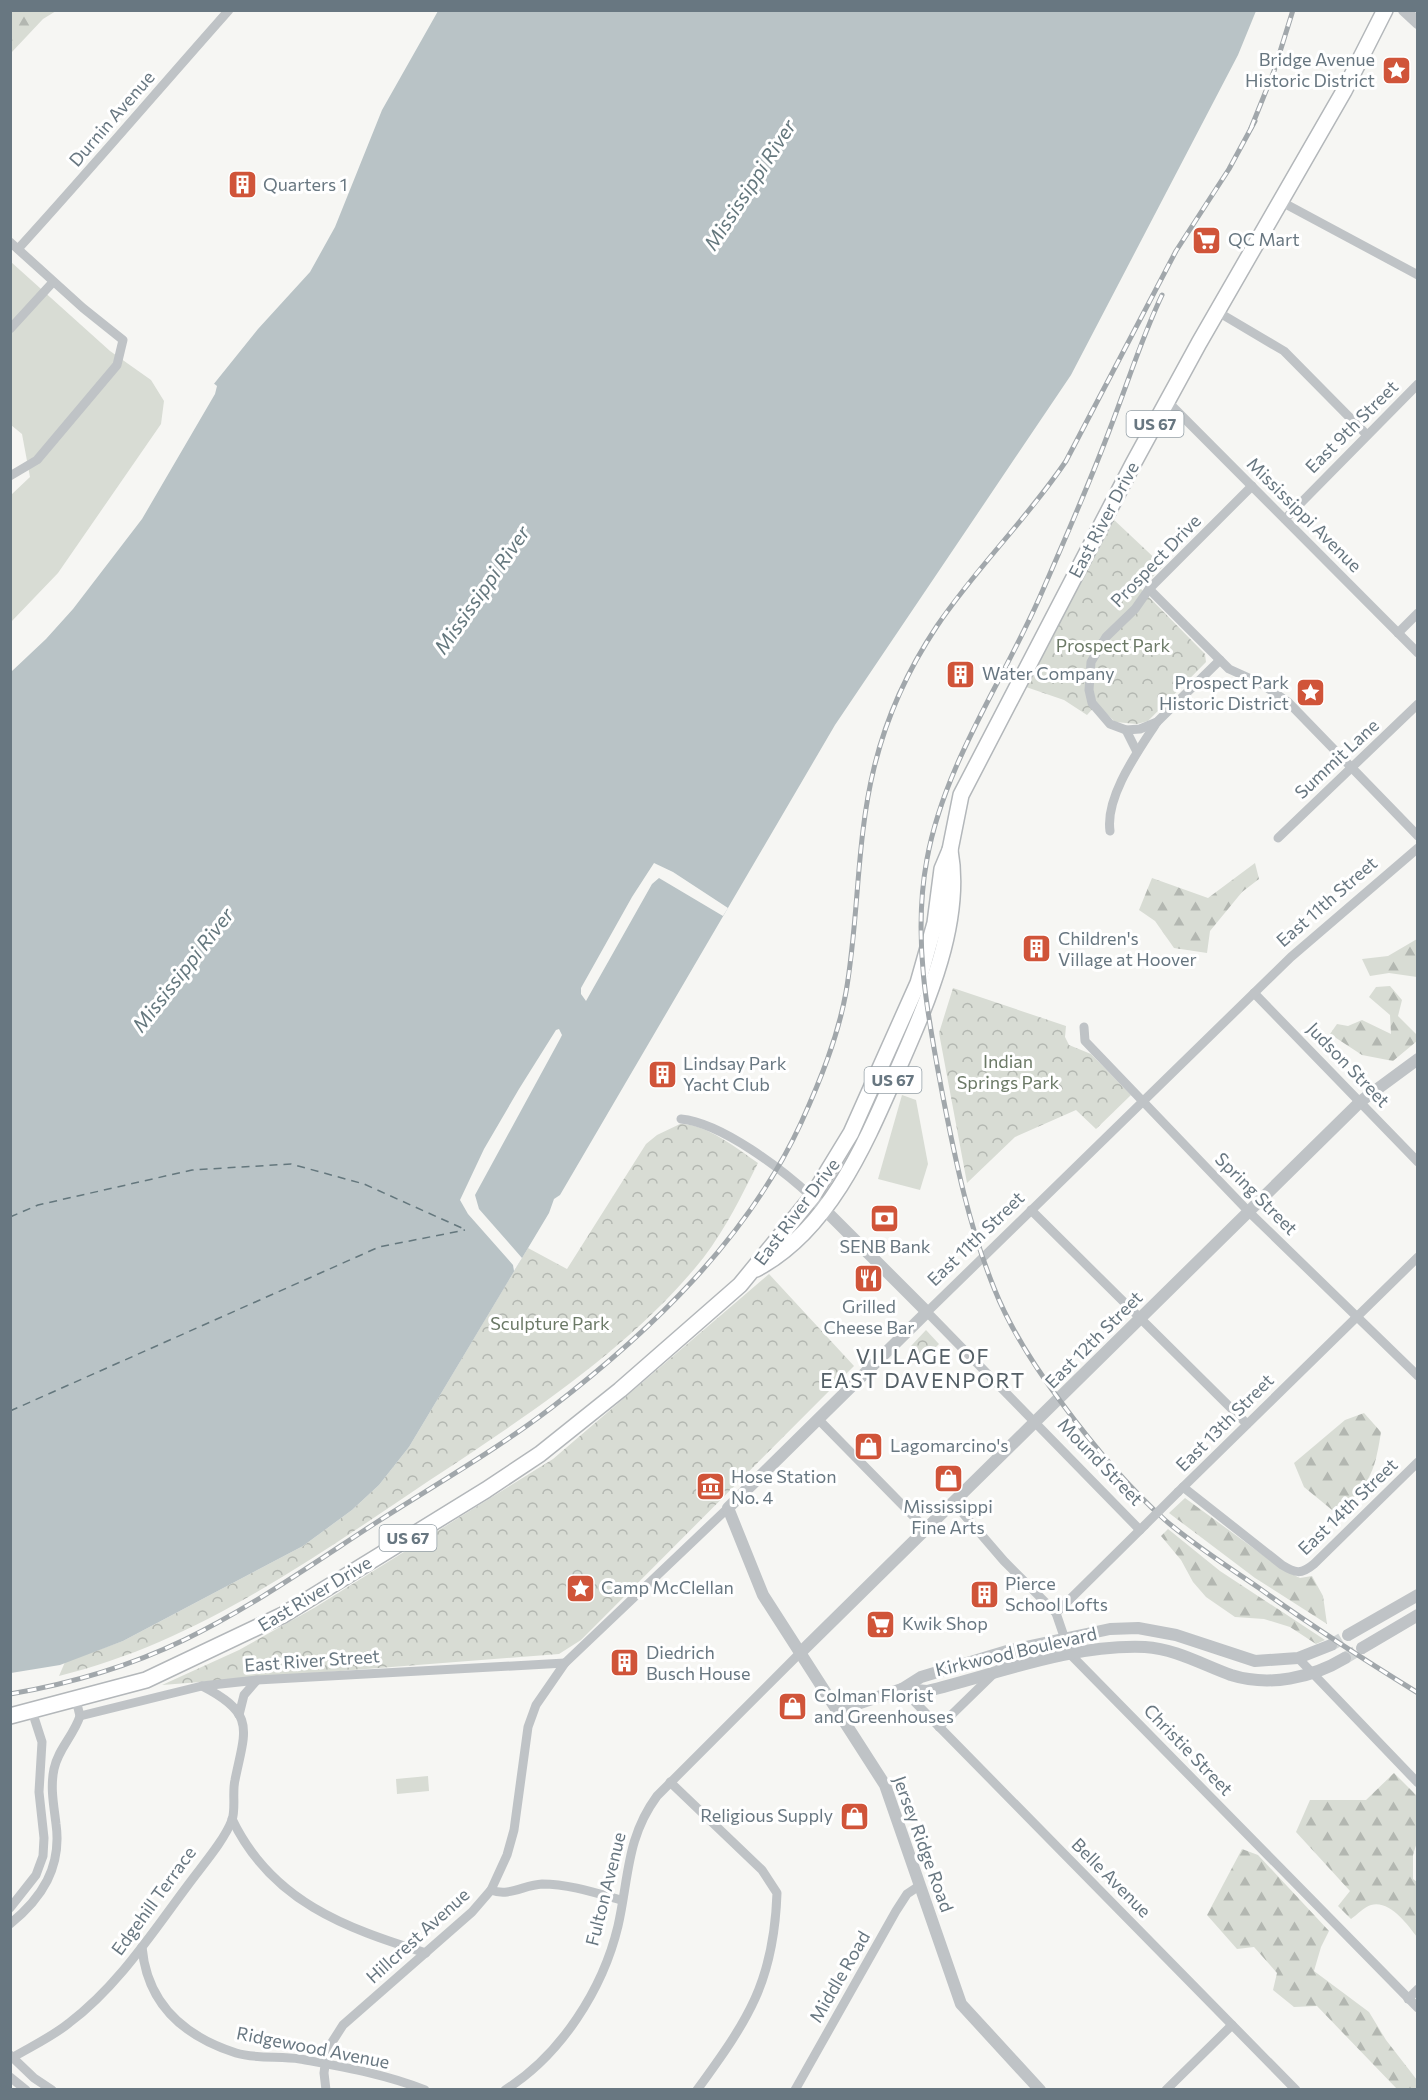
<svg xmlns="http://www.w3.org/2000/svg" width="1428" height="2100" font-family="Commissioner,sans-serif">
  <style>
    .grass { fill: #d8dcd4 }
    .forest { fill: url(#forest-firs) }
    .park { fill: url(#park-crowns) }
    .water { fill: #b9c3c6 }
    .pier { fill: #f6f6f3 }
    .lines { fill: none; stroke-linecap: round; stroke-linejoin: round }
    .ferry { stroke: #64777d; stroke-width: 1.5; stroke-dasharray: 8 6; stroke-linecap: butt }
    .tertiary-tunnel { stroke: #d2d6d6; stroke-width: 12; stroke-dasharray: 12 6; stroke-linecap: butt }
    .primary-casing { stroke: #b3b7ba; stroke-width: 18 }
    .minor { stroke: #bfc3c6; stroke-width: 9 }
    .tertiary { stroke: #bfc3c6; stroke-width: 12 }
    .primary { stroke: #fff; stroke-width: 15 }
    .rail-casing { stroke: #a1a7ab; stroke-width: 5 }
    .rail { stroke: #fff; stroke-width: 3; stroke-dasharray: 9; stroke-linecap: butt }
    .minor-bridge { stroke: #bfc3c6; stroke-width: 9 }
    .labels { text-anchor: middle; stroke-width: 6; stroke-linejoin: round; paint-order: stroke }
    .shield { fill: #fff; stroke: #95a0a7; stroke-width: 1.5 }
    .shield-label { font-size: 16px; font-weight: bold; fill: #687781 }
    .poi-label { font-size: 18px; fill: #687781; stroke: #fff; text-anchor: start }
    .street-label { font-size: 18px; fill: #687781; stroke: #fff }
    .park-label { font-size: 18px; fill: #6b7966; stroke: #fff }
    .water-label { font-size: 20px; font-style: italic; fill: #64777d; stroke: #fff }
    .quarter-label { font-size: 21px; letter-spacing: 1.5px; fill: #556067; stroke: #fff }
  </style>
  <defs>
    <pattern id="forest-firs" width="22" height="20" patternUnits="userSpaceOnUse" patternTransform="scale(1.5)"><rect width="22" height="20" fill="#d8dcd4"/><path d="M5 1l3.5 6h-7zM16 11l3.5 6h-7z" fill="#b3b7b1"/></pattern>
    <pattern id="park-crowns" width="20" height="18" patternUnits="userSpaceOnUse" patternTransform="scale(1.5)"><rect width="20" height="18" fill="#d8dcd4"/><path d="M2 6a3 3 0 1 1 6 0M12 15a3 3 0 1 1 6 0" fill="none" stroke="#b3b7b1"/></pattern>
  </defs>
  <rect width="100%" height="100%" fill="#f6f6f3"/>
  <g class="grass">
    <path d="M11 262 110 351 151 380 164 401 161 424 58 573 11 622V495L30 477 22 434 11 425Z"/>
    <path d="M902 1095 916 1100 928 1164 920 1190 878 1179Z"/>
    <path d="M428 1776 429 1791 397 1794 396 1779Z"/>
  </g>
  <g class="forest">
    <path d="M11 10H56V11L43 19 11 53Z"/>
    <path d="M1255 863 1259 879 1242 892 1210 931 1207 953 1174 948 1155 921 1139 910 1152 878 1208 898Z"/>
    <path d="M1417 939V977L1389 973 1370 976 1362 959 1388 956Z"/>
    <path d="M1390 986 1402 1000 1398 1016 1417 1035V1041L1393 1061 1362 1055 1330 1034 1337 1024 1348 1026 1362 1020 1391 1034 1390 1015 1369 997 1376 987Z"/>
    <path d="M1364 1413 1381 1432C1374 1477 1369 1483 1337 1514L1304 1487 1294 1463 1345 1420Z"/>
    <path d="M1185 1498 1282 1569 1300 1578 1312 1576 1323 1596 1327 1624 1255 1578 1169 1513Z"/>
    <path d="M1168 1529 1220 1571 1325 1640 1316 1644 1290 1627 1264 1619 1235 1617 1206 1597 1193 1582 1181 1560 1161 1536Z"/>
    <path d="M1394 1773 1417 1796V1842L1413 1855V1879L1417 1882V1937C1407 1924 1390 1900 1371 1905 1364 1907 1357 1915 1351 1919L1338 1906 1350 1891 1296 1832 1310 1800H1366Z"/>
    <path d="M1242 1849 1258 1855 1329 1931 1321 1947 1314 1971 1369 2012 1386 2040 1417 2080V2089H1397L1317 2006 1294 2007 1273 1990 1277 1973 1254 1947 1237 1949 1207 1915Z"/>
  </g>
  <g class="park">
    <path d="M1112 518 1163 566 1141 589 1205 654 1206 662 1148 721 1137 724 1115 722 1097 704 1087 715 1064 700 1026 687Z"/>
    <path d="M953 988 1066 1026 1065 1037 1069 1045 1091 1054 1131 1095 1096 1129 1076 1110 1015 1137 967 1183 939 1033Z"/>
    <path d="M680 1124C707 1124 736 1148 758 1163 742 1195 726 1228 704 1257 634 1346 524 1418 430 1480 315 1557 196 1643 59 1676L65 1662 123 1641 303 1546 352 1510 379 1485 409 1447 528 1248 567 1269 646 1144 657 1135Z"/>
    <path d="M769 1274 854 1366 581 1640 559 1654 162 1685 239 1650 314 1608 553 1459Z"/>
    <path d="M926 1330 939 1344 924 1359 911 1346Z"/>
  </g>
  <path class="water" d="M438 11H1256L1238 55 1071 375 835 725 560 1195 554 1199 549 1213 409 1447 379 1485 352 1510 303 1546 123 1641 60 1665 11 1673 10 663 32 647 130 529 213 385 258 329 310 272 335 227 382 110Z"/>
  <g class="pier">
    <path d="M212 382 217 386 215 394 142 519 73 609 46 639 11 672V659L29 645 128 528Z"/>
    <path d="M654 863 673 872 728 908 723 916 659 878 652 884 586 1001 581 994V988L632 897Z"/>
    <path d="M559 1029 562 1035 560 1039 475 1195 479 1209 522 1258 514 1271 513 1265 468 1214 460 1200 484 1149 519 1089 556 1030Z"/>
  </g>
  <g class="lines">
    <g class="ferry">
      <path d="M10 1217 38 1205 192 1170 291 1164 364 1184 464 1229"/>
      <path d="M10 1411 379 1247 465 1230"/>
    </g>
    <g class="tertiary-tunnel">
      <path d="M1331 1645 1348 1635"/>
      <path d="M1345 1658 1362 1648"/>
    </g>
    <defs>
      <g id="primary">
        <path d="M756 1269C830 1230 866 1142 898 1069 927 1003 963 922 950 850"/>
        <path d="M10 1716 146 1680 283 1615 486 1490 540 1454 620 1390 740 1285 812 1197 851 1133 918 983 935 923 942 869 950 850 961 795 1133 464 1199 343 1344 91 1385 10"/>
      </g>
    </defs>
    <use href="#primary" class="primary-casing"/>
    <g class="minor">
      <path d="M1280 201 1418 275"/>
      <path d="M10 242 83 308 123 340 117 365 37 460 10 476"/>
      <path d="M18 249C90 170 158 90 229 10"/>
      <path d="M1218 312 1284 351 1367 435"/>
      <path d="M10 329 53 282"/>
      <path d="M1167 401 1418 653"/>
      <path d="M1285 519 1418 384"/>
      <path d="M1149 589 1229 669 1260 683 1288 702 1418 836"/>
      <path d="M1398 633 1418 613"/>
      <path d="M1220 660 1157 722 1140 729 1126 730 1110 724 1092 703 1089 690 1091 662 1106 637 1135 609 1149 589 1252 486"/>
      <path d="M1126 730 1137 752"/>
      <path d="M1110 831C1105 796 1139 750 1157 722"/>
      <path d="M1278 838 1418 704"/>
      <path d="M1254 993 1418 1162"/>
      <path d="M1084 1027 1085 1041 1249 1212 1418 1376"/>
      <path d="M681 1119C722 1123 783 1170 812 1197"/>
      <path d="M1031 1210 1247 1424"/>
      <path d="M818 1419 927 1530"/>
      <path d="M1183 1487 1282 1565C1295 1573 1301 1575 1314 1564L1418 1462"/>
      <path d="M1178 1492 1418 1257"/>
      <path d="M954 1503 1004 1561 1056 1613 1070 1654 1418 2008"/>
      <path d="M1140 1530 927 1312 1291 957 1418 848"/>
      <path d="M1056 1613 1144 1526"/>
      <path d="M1298 1658 1418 1783"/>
      <path d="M902 1689 1296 2090"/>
      <path d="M76 1700 80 1716 202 1686 257 1680 565 1663"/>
      <path d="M239 1715 244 1695 257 1680"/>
      <path d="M939 1727 1019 1649"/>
      <path d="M670 1782 762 1870 777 1893C774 1982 748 2020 697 2090"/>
      <path d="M232 1819C271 1901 345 1928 426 1953"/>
      <path d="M491 1890C509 1897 524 1885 542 1884 569 1884 596 1893 621 1900"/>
      <path d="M10 1908 36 1875 43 1856 44 1838 39 1792 42 1742 32 1711"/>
      <path d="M10 1924C42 1898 62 1867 56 1824 54 1806 50 1788 54 1769 58 1749 74 1735 80 1716"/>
      <path d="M142 1947C147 2004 183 2036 236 2053 255 2059 280 2056 300 2059 343 2067 385 2074 425 2090"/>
      <path d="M1408 1999 1418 1989"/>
      <path d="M10 2055 34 2078 52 2090"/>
      <path d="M10 2059C30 2047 52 2037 69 2023 118 1986 152 1933 188 1885 201 1867 224 1841 232 1820 236 1809 232 1792 235 1780 245 1730 257 1714 202 1686"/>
      <path d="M10 2077 26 2090"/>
      <path d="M326 2090 324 2073 327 2050 343 2025 472 1912 491 1890 507 1855 514 1830 528 1727 536 1705 565 1663 728 1508"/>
      <path d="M505 2090C561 2055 603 1989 618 1926 629 1878 626 1838 657 1796L800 1653"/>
      <path d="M795 2090 896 1911 907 1894 919 1886"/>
      <path d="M1166 2090 1232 2025"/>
    </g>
    <g class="tertiary">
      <path d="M1404 10 1418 23"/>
      <path d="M812 1197 927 1312 728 1508 763 1595 885 1785 961 2004 1040 2090"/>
      <path d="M1348 1635 1418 1595"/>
      <path d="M1362 1648 1418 1615"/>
      <path d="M800 1653 1361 1101 1418 1059"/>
      <path d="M902 1689 927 1691C997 1674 1071 1644 1145 1647 1176 1649 1203 1665 1231 1675 1269 1687 1312 1678 1345 1658"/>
      <path d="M839 1710 902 1689 921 1677 1007 1651 1110 1629 1138 1628 1176 1635 1255 1661 1298 1658 1331 1645"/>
    </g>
    <use href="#primary" class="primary"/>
    <defs>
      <g id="rail">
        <path d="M1251 128 1274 71 1293 10"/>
        <path d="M1162 295C1142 337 1128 382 1111 426 1089 485 1063 544 1038 601 1000 686 944 766 927 859 912 939 928 1018 943 1097 956 1163 969 1226 994 1288 1010 1329 1035 1367 1061 1402 1092 1444 1126 1485 1165 1520 1194 1545 1227 1566 1259 1588 1310 1625 1363 1659 1418 1693"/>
        <path d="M10 1694C69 1684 130 1666 184 1640 252 1607 314 1563 377 1522 435 1485 496 1450 551 1408 651 1331 748 1238 801 1123 820 1081 838 1037 846 992 859 918 856 841 874 768 886 718 909 668 937 626 976 568 1027 519 1066 461L1176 251 1229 169 1255 121"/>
      </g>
    </defs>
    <use href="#rail" class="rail-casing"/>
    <use href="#rail" class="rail"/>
    <path class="minor-bridge" d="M1145 1525 1178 1492"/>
  </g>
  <defs>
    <symbol id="sight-square" viewBox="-11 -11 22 22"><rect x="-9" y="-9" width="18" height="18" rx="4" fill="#d05439" stroke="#fff"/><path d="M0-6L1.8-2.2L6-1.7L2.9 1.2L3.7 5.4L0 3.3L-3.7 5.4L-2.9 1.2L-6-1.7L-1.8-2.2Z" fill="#fff"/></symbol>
    <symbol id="building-square" viewBox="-11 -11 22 22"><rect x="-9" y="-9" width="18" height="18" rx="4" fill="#d05439" stroke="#fff"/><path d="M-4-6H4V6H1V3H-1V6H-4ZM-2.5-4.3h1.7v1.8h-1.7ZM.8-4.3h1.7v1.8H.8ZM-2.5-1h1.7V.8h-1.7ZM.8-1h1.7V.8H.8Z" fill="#fff"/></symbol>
    <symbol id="supermarket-square" viewBox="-11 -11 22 22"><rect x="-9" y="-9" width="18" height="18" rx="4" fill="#d05439" stroke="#fff"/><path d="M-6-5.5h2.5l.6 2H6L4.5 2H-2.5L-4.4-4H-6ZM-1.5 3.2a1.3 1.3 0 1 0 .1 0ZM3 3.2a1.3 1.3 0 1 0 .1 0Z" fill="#fff"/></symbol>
    <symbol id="bank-square" viewBox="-11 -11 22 22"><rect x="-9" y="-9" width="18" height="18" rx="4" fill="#d05439" stroke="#fff"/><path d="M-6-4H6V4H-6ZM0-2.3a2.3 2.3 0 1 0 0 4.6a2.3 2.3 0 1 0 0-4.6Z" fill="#fff"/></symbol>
    <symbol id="restaurant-square" viewBox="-11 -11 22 22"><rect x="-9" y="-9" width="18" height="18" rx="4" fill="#d05439" stroke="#fff"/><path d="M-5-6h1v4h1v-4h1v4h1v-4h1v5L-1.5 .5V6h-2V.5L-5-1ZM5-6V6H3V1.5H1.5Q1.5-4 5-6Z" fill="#fff"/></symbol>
    <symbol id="shop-square" viewBox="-11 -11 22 22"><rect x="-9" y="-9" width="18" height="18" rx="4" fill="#d05439" stroke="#fff"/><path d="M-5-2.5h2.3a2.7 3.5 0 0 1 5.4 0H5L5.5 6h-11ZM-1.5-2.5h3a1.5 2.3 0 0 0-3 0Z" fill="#fff"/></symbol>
    <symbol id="museum-square" viewBox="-11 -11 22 22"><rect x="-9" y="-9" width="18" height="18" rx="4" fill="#d05439" stroke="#fff"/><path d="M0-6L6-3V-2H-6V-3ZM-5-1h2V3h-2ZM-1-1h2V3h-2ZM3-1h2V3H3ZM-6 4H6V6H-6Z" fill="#fff"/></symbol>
  </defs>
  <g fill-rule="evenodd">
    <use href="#sight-square" x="1380" y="54" width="33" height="33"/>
    <use href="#building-square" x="226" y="168" width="33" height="33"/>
    <use href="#supermarket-square" x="1190" y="224" width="33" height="33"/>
    <use href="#building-square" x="944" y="658" width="33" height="33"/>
    <use href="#sight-square" x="1294" y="676" width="33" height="33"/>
    <use href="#building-square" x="1020" y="932" width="33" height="33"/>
    <use href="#building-square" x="646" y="1058" width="33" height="33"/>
    <use href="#bank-square" x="868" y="1202" width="33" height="33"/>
    <use href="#restaurant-square" x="852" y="1262" width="33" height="33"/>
    <use href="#shop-square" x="852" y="1430" width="33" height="33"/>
    <use href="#shop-square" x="932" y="1462" width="33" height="33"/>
    <use href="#museum-square" x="694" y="1470" width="33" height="33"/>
    <use href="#sight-square" x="564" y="1572" width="33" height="33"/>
    <use href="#building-square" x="968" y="1578" width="33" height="33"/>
    <use href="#supermarket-square" x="864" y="1608" width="33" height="33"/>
    <use href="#building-square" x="608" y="1646" width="33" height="33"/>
    <use href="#shop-square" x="776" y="1690" width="33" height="33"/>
    <use href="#shop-square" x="838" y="1800" width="33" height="33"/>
  </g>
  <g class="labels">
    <g class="shield">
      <rect x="1126.5" y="411" width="57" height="26" rx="4.5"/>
      <rect x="864.5" y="1067" width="57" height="26" rx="4.5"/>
      <rect x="379.5" y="1525" width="57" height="26" rx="4.5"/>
    </g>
    <g class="shield-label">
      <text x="1155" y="430">US 67</text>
      <text x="893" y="1086">US 67</text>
      <text x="408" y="1544">US 67</text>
    </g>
    <g class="poi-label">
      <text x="1375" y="66" text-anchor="end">Bridge Avenue<tspan x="1375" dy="21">Historic District</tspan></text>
      <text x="263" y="191">Quarters 1</text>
      <text x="1228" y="246">QC Mart</text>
      <text x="982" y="680">Water Company</text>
      <text x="1289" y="689" text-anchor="end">Prospect Park<tspan x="1289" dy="21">Historic District</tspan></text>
      <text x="1058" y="945">Children's<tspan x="1058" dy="21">Village at Hoover</tspan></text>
      <text x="683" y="1070">Lindsay Park<tspan x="683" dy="21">Yacht Club</tspan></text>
      <text x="885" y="1253" text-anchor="middle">SENB Bank</text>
      <text x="869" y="1313" text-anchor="middle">Grilled<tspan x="869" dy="21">Cheese Bar</tspan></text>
      <text x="890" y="1452">Lagomarcino's</text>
      <text x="731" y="1483">Hose Station<tspan x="731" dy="21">No. 4</tspan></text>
      <text x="948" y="1513" text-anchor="middle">Mississippi<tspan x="948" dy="21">Fine Arts</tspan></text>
      <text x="1005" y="1590">Pierce<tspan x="1005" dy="21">School Lofts</tspan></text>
      <text x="601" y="1594">Camp McClellan</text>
      <text x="902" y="1630">Kwik Shop</text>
      <text x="646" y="1659">Diedrich<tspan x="646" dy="21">Busch House</tspan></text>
      <text x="814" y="1702">Colman Florist<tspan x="814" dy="21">and Greenhouses</tspan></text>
      <text x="833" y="1822" text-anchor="end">Religious Supply</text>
    </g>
    <g class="street-label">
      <text transform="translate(112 119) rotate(-49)" y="6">Durnin Avenue</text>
      <text transform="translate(1352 427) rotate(-45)" y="6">East 9th Street</text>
      <text transform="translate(1304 515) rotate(45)" y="6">Mississippi Avenue</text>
      <text transform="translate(1104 520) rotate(-62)" y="6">East River Drive</text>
      <text transform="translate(1156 561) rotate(-46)" y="6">Prospect Drive</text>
      <text transform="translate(1337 759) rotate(-43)" y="6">Summit Lane</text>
      <text transform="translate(1327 902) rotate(-41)" y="6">East 11th Street</text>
      <text transform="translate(1348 1065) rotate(46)" y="6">Judson Street</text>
      <text transform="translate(1256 1194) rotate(45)" y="6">Spring Street</text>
      <text transform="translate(797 1212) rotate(-53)" y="6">East River Drive</text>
      <text transform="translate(976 1239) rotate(-44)" y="6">East 11th Street</text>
      <text transform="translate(1094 1340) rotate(-45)" y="6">East 12th Street</text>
      <text transform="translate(1225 1423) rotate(-45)" y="6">East 13th Street</text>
      <text transform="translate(1100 1462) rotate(46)" y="6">Mound Street</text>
      <text transform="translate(1348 1507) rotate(-44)" y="6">East 14th Street</text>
      <text transform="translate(315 1594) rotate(-31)" y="6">East River Drive</text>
      <text transform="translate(1016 1652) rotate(-13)" y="6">Kirkwood Boulevard</text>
      <text transform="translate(312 1661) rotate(-4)" y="6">East River Street</text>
      <text transform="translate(1188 1750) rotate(46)" y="6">Christie Street</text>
      <text transform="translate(923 1844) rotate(70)" y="6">Jersey Ridge Road</text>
      <text transform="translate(1111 1878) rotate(45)" y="6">Belle Avenue</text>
      <text transform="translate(606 1889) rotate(-76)" y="6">Fulton Avenue</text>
      <text transform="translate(154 1901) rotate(-54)" y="6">Edgehill Terrace</text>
      <text transform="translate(418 1936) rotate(-42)" y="6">Hillcrest Avenue</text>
      <text transform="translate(840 1977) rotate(-60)" y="6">Middle Road</text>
      <text transform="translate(313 2048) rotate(11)" y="6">Ridgewood Avenue</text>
    </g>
    <g class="park-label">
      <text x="1113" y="652">Prospect Park</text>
      <text x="1008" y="1068">Indian<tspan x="1008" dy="21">Springs Park</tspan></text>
      <text x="550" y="1330">Sculpture Park</text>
    </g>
    <g class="water-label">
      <text transform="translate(750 185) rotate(-57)" y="7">Mississippi River</text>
      <text transform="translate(482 590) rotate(-55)" y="7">Mississippi River</text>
      <text transform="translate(183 970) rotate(-52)" y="7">Mississippi River</text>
    </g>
    <g class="quarter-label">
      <text x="923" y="1364">VILLAGE OF<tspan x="923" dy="24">EAST DAVENPORT</tspan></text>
    </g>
  </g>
  <rect width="1428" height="2100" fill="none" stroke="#687781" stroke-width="24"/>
</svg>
